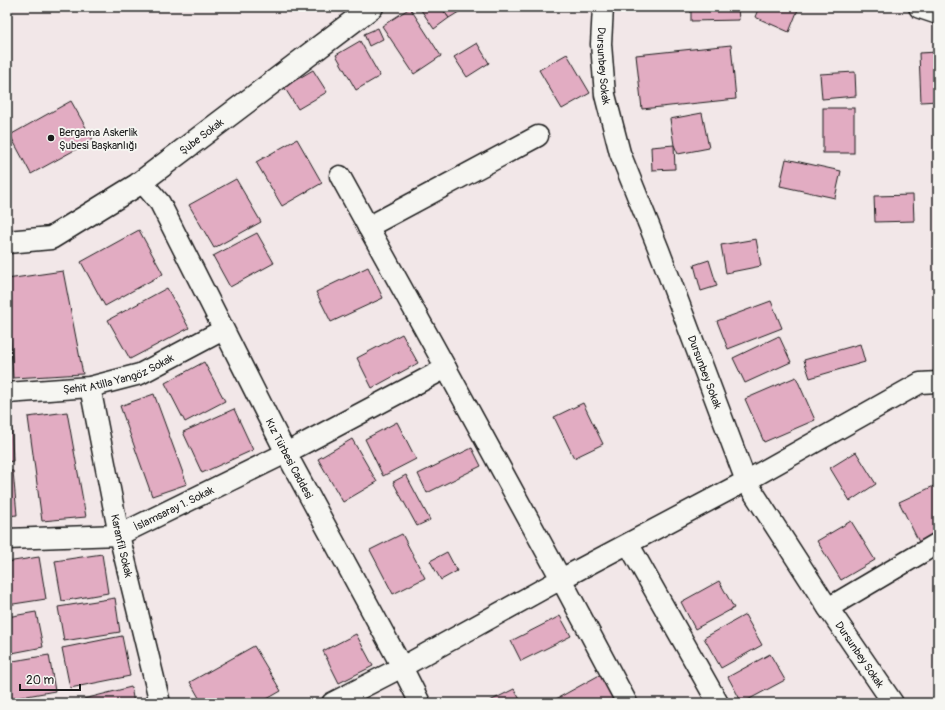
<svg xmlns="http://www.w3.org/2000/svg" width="945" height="710" font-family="Pangolin,sans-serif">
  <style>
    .building { fill: #e2acc2; stroke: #1c1c1c }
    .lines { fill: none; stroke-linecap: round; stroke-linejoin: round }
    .street-casing { stroke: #1c1c1c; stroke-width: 23 }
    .secondary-casing { stroke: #1c1c1c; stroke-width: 25 }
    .street { stroke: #f6f6f2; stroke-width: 20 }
    .secondary { stroke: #f6f6f2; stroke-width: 22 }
    .poi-dot { fill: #1c1c1c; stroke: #f6f6f2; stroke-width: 1.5 }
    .labels { text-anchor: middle; stroke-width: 3.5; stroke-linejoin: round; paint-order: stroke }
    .street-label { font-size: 11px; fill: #1c1c1c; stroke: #f6f6f2 }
    .poi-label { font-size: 11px; fill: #1c1c1c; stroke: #f6f6f2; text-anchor: start }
  </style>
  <rect width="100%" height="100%" fill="#f2e7e8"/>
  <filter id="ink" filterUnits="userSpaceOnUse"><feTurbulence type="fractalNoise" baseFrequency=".025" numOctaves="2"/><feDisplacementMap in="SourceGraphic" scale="8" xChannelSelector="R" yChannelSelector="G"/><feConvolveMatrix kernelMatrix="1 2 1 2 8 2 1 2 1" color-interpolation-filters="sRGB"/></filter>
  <g filter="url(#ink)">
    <g class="building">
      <path d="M419 7H441L449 18 434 29Z"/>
      <path d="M441 7H459L462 10 449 18Z"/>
      <path d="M691 7H738L739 20 691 21Z"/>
      <path d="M759 7H799L789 32 755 17Z"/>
      <path d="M410 8 441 56 414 74 382 26Z"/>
      <path d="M378 28 383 39 369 46 364 34Z"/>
      <path d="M360 41 380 76 356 90 336 55Z"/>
      <path d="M477 43 489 63 467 77 454 57Z"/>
      <path d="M731 45 736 99 642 109 636 55Z"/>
      <path d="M938 52V101L921 102 919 53Z"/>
      <path d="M567 54 590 93 562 109 539 70Z"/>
      <path d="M313 70 327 92 298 109 284 87Z"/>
      <path d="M855 72 856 96 822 99 820 74Z"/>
      <path d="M71 101 93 140 31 174 10 135Z"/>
      <rect x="823" y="108" width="31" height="45"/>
      <path d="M702 113 709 148 678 154 674 145 670 119Z"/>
      <path d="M297 139 322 183 282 206 256 162Z"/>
      <path d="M674 145 675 169 652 170 651 147Z"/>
      <path d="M786 159 841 171 835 198 780 186Z"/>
      <path d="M236 179 261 222 214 248 189 205Z"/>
      <path d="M913 195 914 221 875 222 874 196Z"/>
      <path d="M139 230 163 274 105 306 81 262Z"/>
      <path d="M257 233 274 263 230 287 213 256Z"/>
      <path d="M756 239 761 266 726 273 721 245Z"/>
      <path d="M709 260 717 286 701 291 694 265Z"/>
      <path d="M368 267 383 298 331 322 316 292Z"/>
      <path d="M63 271 83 374 13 378 7 279Z"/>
      <path d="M167 288 189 328 130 359 108 320Z"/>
      <path d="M771 301 782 328 728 349 717 321Z"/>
      <path d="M402 334 418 363 372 388 357 358Z"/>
      <path d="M779 336 791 362 745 383 733 358Z"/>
      <path d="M860 344 865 362 810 378 804 360Z"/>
      <path d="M204 362 225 401 185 422 165 383Z"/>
      <path d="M796 377 815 420 764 442 745 399Z"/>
      <path d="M154 394 187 484 152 496 120 406Z"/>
      <path d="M583 403 603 444 574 458 554 417Z"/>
      <path d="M234 409 253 450 202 473 183 432Z"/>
      <path d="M67 412 86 517 42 521 28 417Z"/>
      <path d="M11 415 13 461 7 462V416Z"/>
      <path d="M397 422 416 459 383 476 365 439Z"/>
      <path d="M352 439 377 482 343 502 318 459Z"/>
      <path d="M472 448 481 466 427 493 418 474Z"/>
      <path d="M856 452 876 484 850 501 830 468Z"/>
      <path d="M7 471H13L17 515 7 516Z"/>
      <path d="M406 475 430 520 417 526 393 482Z"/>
      <path d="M936 485 938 489V533L919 542 899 502Z"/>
      <path d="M851 521 875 560 841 580 817 541Z"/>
      <path d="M402 534 425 578 393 594 370 550Z"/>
      <path d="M447 552 457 571 441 580 430 561Z"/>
      <path d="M102 554 108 593 62 601 55 561Z"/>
      <path d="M39 557 46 599 7 605V562Z"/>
      <path d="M719 581 734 608 695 629 681 602Z"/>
      <path d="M115 598 120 632 64 641 58 607Z"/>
      <path d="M36 612 43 647 7 654V617Z"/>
      <path d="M745 615 762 645 721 668 704 638Z"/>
      <path d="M560 616 571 636 521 661 511 641Z"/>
      <path d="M356 634 373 666 339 683 323 651Z"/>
      <path d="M122 636 130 676 70 688 62 648Z"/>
      <path d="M254 646 281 691 260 703H202L190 682Z"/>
      <path d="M770 654 785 680 742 703 728 677Z"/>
      <path d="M49 655 55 691 10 699 7 682V662Z"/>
      <path d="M605 672 619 698 610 703H549Z"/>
      <path d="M131 687 134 703H85L84 699Z"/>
      <path d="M514 689 522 703H486Z"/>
    </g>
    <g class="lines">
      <defs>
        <g id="street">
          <path id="s1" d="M603 7 601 44 605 95 620 153 659 250 746 481 828 608 893 703"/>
          <path id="s2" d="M142 182 160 203 286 453 402 667 332 703"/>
          <path d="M368 227 538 136"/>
          <path id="s3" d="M90 387 119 535 160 703"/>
          <path id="s4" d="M7 393 90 387 140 374 223 330"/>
          <path id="s5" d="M7 539 119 535 286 453 446 368 340 176"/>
          <path d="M629 545 718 703"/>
          <path d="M828 608 938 543"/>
          <path d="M420 703 402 667 561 579 446 368"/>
          <path d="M627 703 561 579 746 481 920 383 938 382"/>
        </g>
        <g id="secondary">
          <path d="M920 7 938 13"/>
          <path id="s6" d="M7 242 51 238 137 185 372 7"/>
        </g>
      </defs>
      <use href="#street" class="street-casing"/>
      <use href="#secondary" class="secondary-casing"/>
      <use href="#street" class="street"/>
      <use href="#secondary" class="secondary"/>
    </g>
  </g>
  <circle class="poi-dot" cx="51" cy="138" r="4"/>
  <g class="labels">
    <g class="street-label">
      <text dy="4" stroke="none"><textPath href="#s1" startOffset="59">Dursunbey Sokak</textPath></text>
      <text dy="4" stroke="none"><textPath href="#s6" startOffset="226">Şube Sokak</textPath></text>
      <text dy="4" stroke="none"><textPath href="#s4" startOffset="114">Şehit Atilla Yangöz Sokak</textPath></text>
      <text dy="4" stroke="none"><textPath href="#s1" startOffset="383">Dursunbey Sokak</textPath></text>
      <text dy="4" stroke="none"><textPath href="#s2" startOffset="314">Kız Türbesi Caddesi</textPath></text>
      <text dy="4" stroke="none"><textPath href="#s5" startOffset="173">İslamsaray 1. Sokak</textPath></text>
      <text dy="4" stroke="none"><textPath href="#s3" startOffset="162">Karanfil Sokak</textPath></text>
      <text dy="4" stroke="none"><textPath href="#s1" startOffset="707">Dursunbey Sokak</textPath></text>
    </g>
    <g class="poi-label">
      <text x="59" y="136">Bergama Askerlik<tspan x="59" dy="13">Şubesi Başkanlığı</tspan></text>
    </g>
  </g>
  <rect width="945" height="710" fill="none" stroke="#f6f6f2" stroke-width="24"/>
  <rect x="12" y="12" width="921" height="686" fill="none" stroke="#1c1c1c" stroke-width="1.5" filter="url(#ink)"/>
  <path d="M20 684v6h60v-6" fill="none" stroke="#1c1c1c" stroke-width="2"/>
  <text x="26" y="684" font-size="12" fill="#1c1c1c" stroke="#f6f6f2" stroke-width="3" paint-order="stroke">20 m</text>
</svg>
